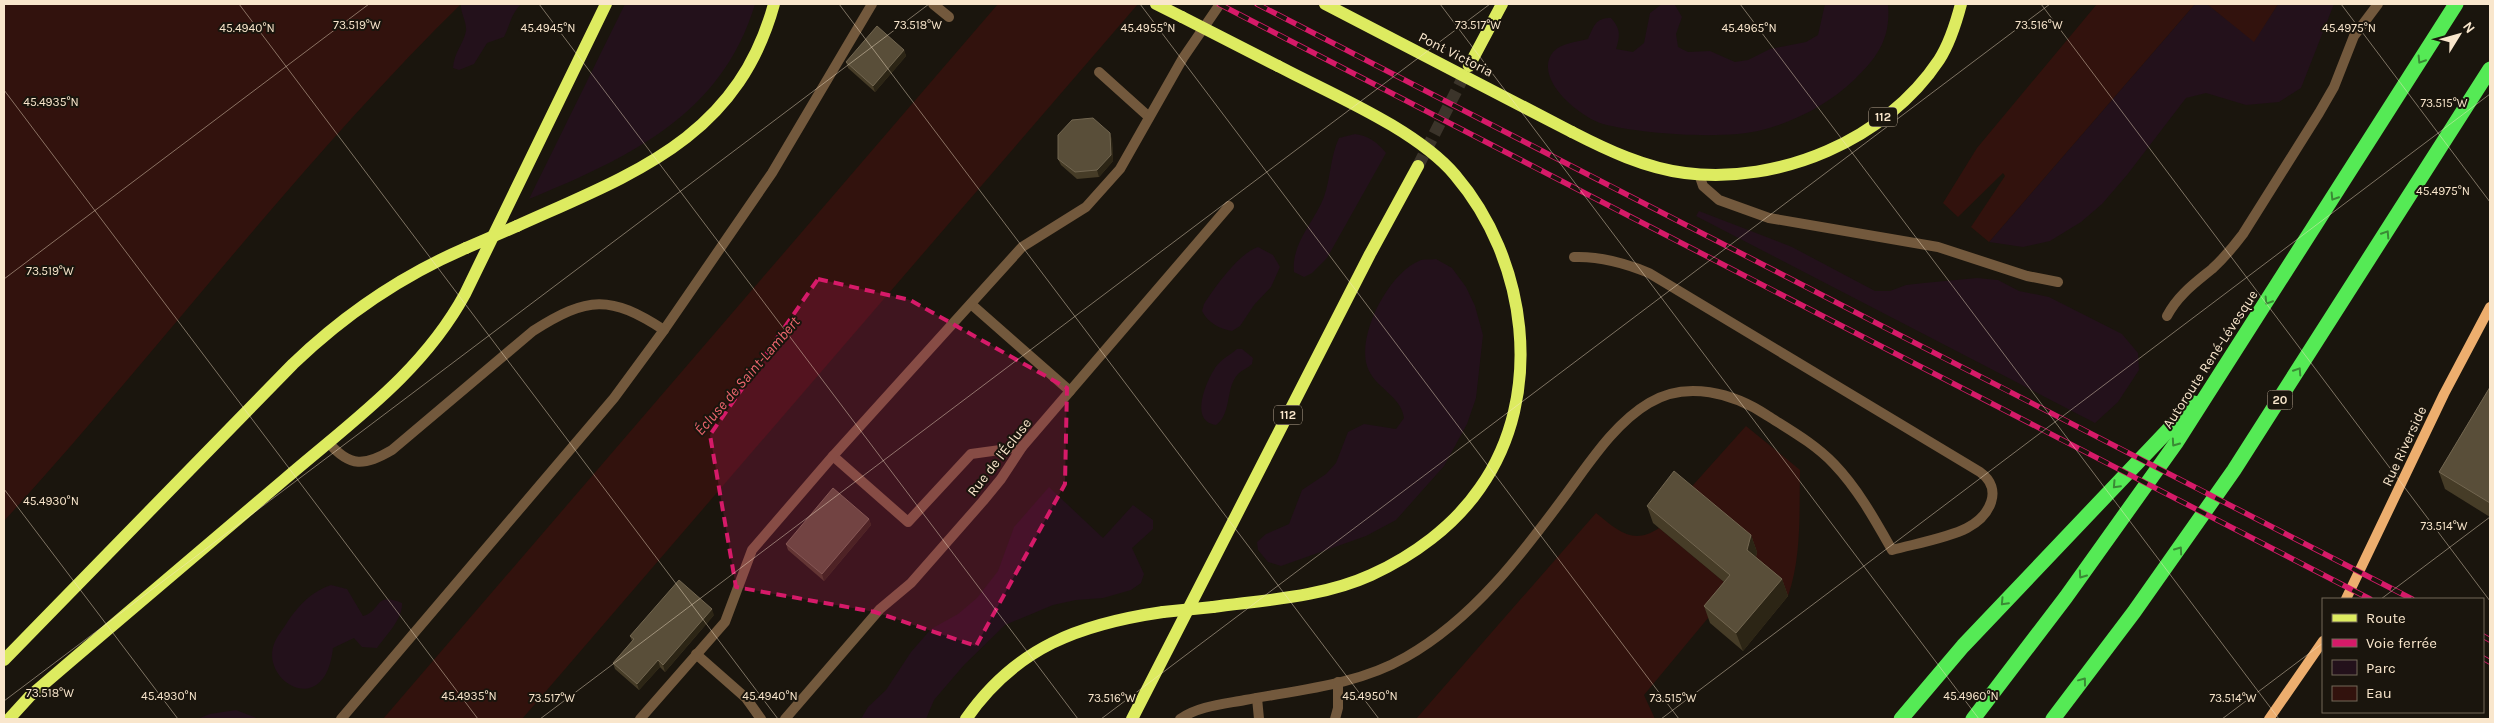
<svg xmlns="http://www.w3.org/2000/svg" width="2494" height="723" font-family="Karla,sans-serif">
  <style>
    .green { fill: #23111b }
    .water { fill: #32120d }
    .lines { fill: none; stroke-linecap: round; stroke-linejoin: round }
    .primary-tunnel { stroke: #3b342a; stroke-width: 12; stroke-dasharray: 12 6; stroke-linecap: butt }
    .lane { stroke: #73593d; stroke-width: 10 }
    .secondary { stroke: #edae6e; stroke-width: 10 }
    .primary { stroke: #ddeb60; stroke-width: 12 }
    .highway { stroke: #55ea55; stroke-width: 15 }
    .rail-casing { stroke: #d61a69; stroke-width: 5.5 }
    .rail { stroke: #1a150d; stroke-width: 4; stroke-dasharray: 11; stroke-linecap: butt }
    .primary-bridge { stroke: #ddeb60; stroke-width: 12 }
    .wall { fill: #463c27 }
    .shaded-wall { fill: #2c2515 }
    .building { fill: #594e39; stroke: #726650 }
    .oneway { stroke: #3a8a35 }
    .marked { fill: #d61a69; fill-opacity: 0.2; stroke: #d61a69; stroke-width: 4; stroke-dasharray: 10 6; stroke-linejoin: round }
    .ticks { fill: none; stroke: #f9e6cc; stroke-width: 1; stroke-opacity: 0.45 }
    .labels { text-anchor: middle; stroke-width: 4; stroke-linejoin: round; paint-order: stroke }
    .shield { fill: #1a150d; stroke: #b6a793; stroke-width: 1 }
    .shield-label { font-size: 12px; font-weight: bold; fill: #f9e6cc }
    .street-label { font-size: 14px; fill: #f9e6cc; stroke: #1a150d }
    .water-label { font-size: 15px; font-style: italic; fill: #ec666e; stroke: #1a150d }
    .ticks-label { font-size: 12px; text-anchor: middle; fill: #f9e6cc; stroke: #1a150d; stroke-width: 4; stroke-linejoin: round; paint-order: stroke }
  </style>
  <rect width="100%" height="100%" fill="#1a150d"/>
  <g class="green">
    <path d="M461 4H521C510 16 511 23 504 37L487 43 474 64 459 70 453 68C454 52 463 45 466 31 467 22 460 12 461 4Z"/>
    <path d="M625 4H755C722 115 628 158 529 199Z"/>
    <path d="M1662 4 1675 5 1682 17 1676 34 1678 47 1688 52 1710 51 1735 62 1748 60 1770 49 1806 42 1818 35 1825 4H1888C1891 38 1878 57 1854 80 1829 104 1796 121 1762 130 1724 140 1642 134 1603 124 1581 118 1532 79 1553 52 1561 43 1577 42 1588 39 1594 26 1595 18 1611 18 1621 29 1620 36 1616 49L1633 52 1644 43 1650 13Z"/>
    <path d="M2195 4H2207L2254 41 2278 4H2334L2301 88 2279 102 2246 105 2206 93 2186 98 2127 175 2102 204 2081 222 2050 241 2023 247 1989 242Z"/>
    <path d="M1355 134C1369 136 1377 142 1386 153L1327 258 1312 273 1304 277 1294 272C1291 243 1314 223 1324 197 1331 177 1330 157 1339 138Z"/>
    <path d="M1699 211 1792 247 1875 291H1890L1906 285 1924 283 1977 278 1998 280 2019 291 2049 297 2122 334 2138 353 2139 370 2118 402 2095 423 1696 216Z"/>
    <path d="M1258 247 1273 255 1280 267 1271 287 1254 305 1240 326 1232 331C1220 329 1208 323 1202 311L1204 304C1215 287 1239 253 1258 247Z"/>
    <path d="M1436 259 1452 268 1466 287 1475 306 1483 335 1476 398 1467 424 1444 466 1396 520 1366 536 1281 566 1268 562 1258 550 1257 542 1266 534 1289 524 1302 490 1326 474 1336 463 1348 432 1364 424 1396 429 1404 418C1401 395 1374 388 1367 366 1357 334 1389 272 1421 260 1425 259 1431 260 1436 259Z"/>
    <path d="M1237 349H1242L1253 358 1252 364C1248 368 1242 370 1238 374 1225 388 1232 414 1216 425 1189 421 1206 382 1215 368 1220 360 1230 355 1237 349Z"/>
    <path d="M1049 487 1103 538 1133 505 1153 520V529L1132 548 1144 574 1141 583 1131 590 1103 598 1076 600 1053 605 1005 625 964 665 934 700 926 719H861L868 707 886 690 911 652 931 629 958 614 977 598 998 571 1014 527Z"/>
    <path d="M331 585 347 589 363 616C382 611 374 591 402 603 403 619 386 635 377 648L362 647 354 638 333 648C325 721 260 681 274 644 277 636 284 628 288 621 300 604 311 592 331 585Z"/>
    <path d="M236 710 259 719H197L210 714Z"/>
  </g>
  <g class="water">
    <path d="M4 4H461C297 165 159 351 4 521Z"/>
    <path d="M998 4H1138L522 719H383Z"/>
    <path d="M2097 4H2195L1989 242 1971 227 2005 176 2003 173 1958 217 1943 203 1977 148Z"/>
    <path d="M2207 4H2278L2254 42Z"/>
    <path d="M1746 426 1800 470C1799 512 1802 556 1788 596L1754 567 1686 493Z"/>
    <path d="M1596 513C1617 530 1633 546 1659 528L1724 582 1718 606 1644 695 1655 719H1416Z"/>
  </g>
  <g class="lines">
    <path class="primary-tunnel" d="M1418 166 1468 68"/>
    <g class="lane">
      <path d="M933 4 949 17"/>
      <path d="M1099 72 1149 117"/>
      <path d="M1699 174 1703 186 1719 200 1769 218 1938 247 2027 276 2058 282"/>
      <path d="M971 304 1070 391"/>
      <path d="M2167 316C2178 295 2195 283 2212 269 2224 258 2234 246 2243 234L2319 113 2334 87 2354 36 2378 4"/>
      <path d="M664 330 772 173 872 4"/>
      <path d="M328 442C350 468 365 466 392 450L533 331C588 296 610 295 664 330L614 398 341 719"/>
      <path d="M833 456 908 522 971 454 1022 447"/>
      <path d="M696 654 746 698 761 719"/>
      <path d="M1257 698 1259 719"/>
      <path d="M640 719 725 622 752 550 833 456 1022 247 1086 207 1120 169 1183 58 1220 4"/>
      <path d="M785 719 880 609 911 583 983 501 1001 479 1022 447 1229 206"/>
      <path d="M1180 719C1198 706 1224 704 1245 700 1298 690 1358 685 1406 657 1473 619 1522 554 1567 493 1590 462 1615 423 1649 403 1686 380 1734 393 1768 416 1790 430 1815 444 1834 464 1858 489 1875 520 1892 550 1914 544 1948 538 1967 528 1990 516 2004 489 1980 472L1649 273C1625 263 1600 256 1574 257"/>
      <path d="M1335 719 1338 708V682"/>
    </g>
    <g class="secondary">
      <path d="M2346 599 2444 394 2490 307"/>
      <path d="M2269 719 2323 641"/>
    </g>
    <g class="primary">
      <path d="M1156 4 1182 17"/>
      <path d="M1469 66 1502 4"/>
      <path d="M1572 132C1607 150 1645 168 1685 173 1779 185 1886 140 1939 60 1950 43 1956 23 1961 4"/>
      <path d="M517 226C632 174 737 139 774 4"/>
      <path d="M1213 607C1265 600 1323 597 1371 575 1413 556 1454 526 1480 488 1546 395 1527 259 1455 175 1416 129 1331 94 1278 66"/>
      <path d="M4 660 293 364C344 315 401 276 466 248"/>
      <path d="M9 719 30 696 72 660C143 600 214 540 285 479 351 422 422 373 465 294L606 4"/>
      <path d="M966 719C1016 647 1080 624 1163 612"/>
      <path d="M1132 719 1370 254 1418 166"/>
    </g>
    <g class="highway">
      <path d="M1901 719 1963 646 2194 403"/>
      <path d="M1973 719 2066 597 2176 443 2456 4"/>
      <path d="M2053 719 2134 612 2234 470 2490 69"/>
    </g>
    <defs>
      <g id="rail">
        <path d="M1219 4 2370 599"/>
        <path d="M1257 4 2412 599"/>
        <path d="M2483 636 2490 640"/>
        <path d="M2483 658 2490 662"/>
      </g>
    </defs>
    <use href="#rail" class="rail-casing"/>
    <use href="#rail" class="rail"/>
    <g class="primary-bridge">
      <path d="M1325 4 1572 132"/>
      <path d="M1182 17 1278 66"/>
      <path d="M466 248 517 226"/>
      <path d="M1163 612 1213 607"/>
    </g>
  </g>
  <g class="wall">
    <path d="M904 50 906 56 875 92 848 68 846 62Z"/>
    <path d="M1112 139 1113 161 1099 177 1077 179 1061 165 1058 159Z"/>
    <path d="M2490 387V517L2445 489 2439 472Z"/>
    <path d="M1647 506 1751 535 1757 552 1756 557 1782 579 1788 596 1743 651 1710 623 1704 606 1724 582 1653 523Z"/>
    <path d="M869 519 871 525 824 581 788 550 786 544Z"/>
    <path d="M714 615 665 672 660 667 639 690 615 669 613 663 632 641 630 636Z"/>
  </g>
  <g class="shaded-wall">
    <path d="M904 50 906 56 875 92 873 86Z"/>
    <path d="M1110 133 1112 139 1113 161 1099 177 1097 170Z"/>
    <path d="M869 519 871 525 824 581 822 574Z"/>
    <path d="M1751 535 1757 552 1754 567 1747 550Z"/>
    <path d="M1782 579 1788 596 1743 651 1736 633Z"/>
    <path d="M712 609 714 615 665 672 663 665Z"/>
    <path d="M658 660 660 667 639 690 637 684Z"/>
  </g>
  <g class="building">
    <path d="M877 26 904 50 873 86 846 62Z"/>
    <path d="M1093 118 1110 133 1111 155 1097 170 1075 172 1058 159V135L1072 120Z"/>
    <path d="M2490 387V503L2439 472Z"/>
    <path d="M1674 471 1751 535 1747 550 1782 579 1736 633 1704 606 1730 575 1647 506Z"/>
    <path d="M833 488 869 519 822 574 786 544Z"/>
    <path d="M679 580 712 609 663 665 658 660 637 684 613 663 634 639 630 636Z"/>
  </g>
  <defs><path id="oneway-chevron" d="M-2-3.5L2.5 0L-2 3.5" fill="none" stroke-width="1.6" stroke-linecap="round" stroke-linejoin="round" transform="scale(1.25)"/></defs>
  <g class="oneway">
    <use href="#oneway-chevron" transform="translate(2421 60) rotate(122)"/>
    <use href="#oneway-chevron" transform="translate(2334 197) rotate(122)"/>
    <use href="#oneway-chevron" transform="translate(2386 234) rotate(-57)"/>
    <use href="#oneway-chevron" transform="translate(2268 301) rotate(122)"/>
    <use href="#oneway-chevron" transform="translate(2298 371) rotate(-57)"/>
    <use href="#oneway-chevron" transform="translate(2175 443) rotate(125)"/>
    <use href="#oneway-chevron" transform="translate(2116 485) rotate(133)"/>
    <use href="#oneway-chevron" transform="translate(2179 550) rotate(-55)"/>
    <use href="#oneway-chevron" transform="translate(2082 575) rotate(125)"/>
    <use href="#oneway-chevron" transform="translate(2004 602) rotate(133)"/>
    <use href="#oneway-chevron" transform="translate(2083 681) rotate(-53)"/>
  </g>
  <path class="marked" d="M818 279 910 300 1067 388 1065 484 976 646 875 612 736 587 710 435Z"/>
  <path class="ticks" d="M239 4 778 719M539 4 1078 719M839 4 1379 719M1140 4 1679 719M1440 4 1979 719M1740 4 2279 719M2041 4 2490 601M2341 4 2490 202M4 90 478 719M4 279 369 4M4 489 178 719M2381 599 2490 517M4 701 929 4M540 719 1490 4M1101 719 2050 4M1661 719 2490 94M2222 719 2323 643"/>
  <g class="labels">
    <g class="shield">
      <rect x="1869" y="107.5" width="28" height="19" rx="4"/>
      <rect x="2267.5" y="390.5" width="25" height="19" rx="4"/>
      <rect x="1274" y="405.5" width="28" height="19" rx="4"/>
    </g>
    <g class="shield-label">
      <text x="1883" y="121">112</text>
      <text x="2280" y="404">20</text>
      <text x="1288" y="419">112</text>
    </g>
    <g class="street-label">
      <text transform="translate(1456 54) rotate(27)" y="5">Pont Victoria</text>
      <text transform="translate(2210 359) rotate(-57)" y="5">Autoroute René-Lévesque</text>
      <text transform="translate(2404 446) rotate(-65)" y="5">Rue Riverside</text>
      <text transform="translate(999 457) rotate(-52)" y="5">Rue de l'Écluse</text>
    </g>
    <g class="water-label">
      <text transform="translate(747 376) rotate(-49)" y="5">Écluse de Saint-Lambert</text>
    </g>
  </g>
  <g class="ticks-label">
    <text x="357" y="29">73.519°W</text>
    <text x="918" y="29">73.518°W</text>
    <text x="1478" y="29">73.517°W</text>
    <text x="2039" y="29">73.516°W</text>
    <text x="247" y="32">45.4940°N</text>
    <text x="548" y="32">45.4945°N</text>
    <text x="1148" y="32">45.4955°N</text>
    <text x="1749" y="32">45.4965°N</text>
    <text x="2349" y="32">45.4975°N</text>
    <text x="51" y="106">45.4935°N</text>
    <text x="2444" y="107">73.515°W</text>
    <text x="2443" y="195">45.4975°N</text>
    <text x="50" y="275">73.519°W</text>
    <text x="51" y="505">45.4930°N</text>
    <text x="2444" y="530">73.514°W</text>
    <text x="50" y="697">73.518°W</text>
    <text x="169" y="700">45.4930°N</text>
    <text x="469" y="700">45.4935°N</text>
    <text x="770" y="700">45.4940°N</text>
    <text x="1370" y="700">45.4950°N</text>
    <text x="1971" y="700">45.4960°N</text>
    <text x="552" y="702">73.517°W</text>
    <text x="1112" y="702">73.516°W</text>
    <text x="1673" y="702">73.515°W</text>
    <text x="2233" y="702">73.514°W</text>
  </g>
  <rect width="2494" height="723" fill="none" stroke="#f9e6cc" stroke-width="10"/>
  <rect x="2322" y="598" width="162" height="115" fill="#1a150d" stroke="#736959"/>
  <rect x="2332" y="614" width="25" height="8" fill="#ddeb60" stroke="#736959"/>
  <text x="2366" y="623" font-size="15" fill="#f9e6cc">Route</text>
  <rect x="2332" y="639" width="25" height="8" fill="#d61a69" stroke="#736959"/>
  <text x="2366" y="648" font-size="15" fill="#f9e6cc">Voie ferrée</text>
  <rect x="2332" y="660" width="25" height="15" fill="#23111b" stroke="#736959"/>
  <text x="2366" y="673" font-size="15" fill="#f9e6cc">Parc</text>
  <rect x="2332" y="686" width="25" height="15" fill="#32120d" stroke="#736959"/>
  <text x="2366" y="698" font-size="15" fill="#f9e6cc">Eau</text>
  <g transform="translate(2459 35) rotate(53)" stroke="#1a150d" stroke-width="4" paint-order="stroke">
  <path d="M0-4L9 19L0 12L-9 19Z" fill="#f9e6cc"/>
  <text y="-8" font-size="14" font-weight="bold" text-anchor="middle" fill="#f9e6cc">N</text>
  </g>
</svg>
